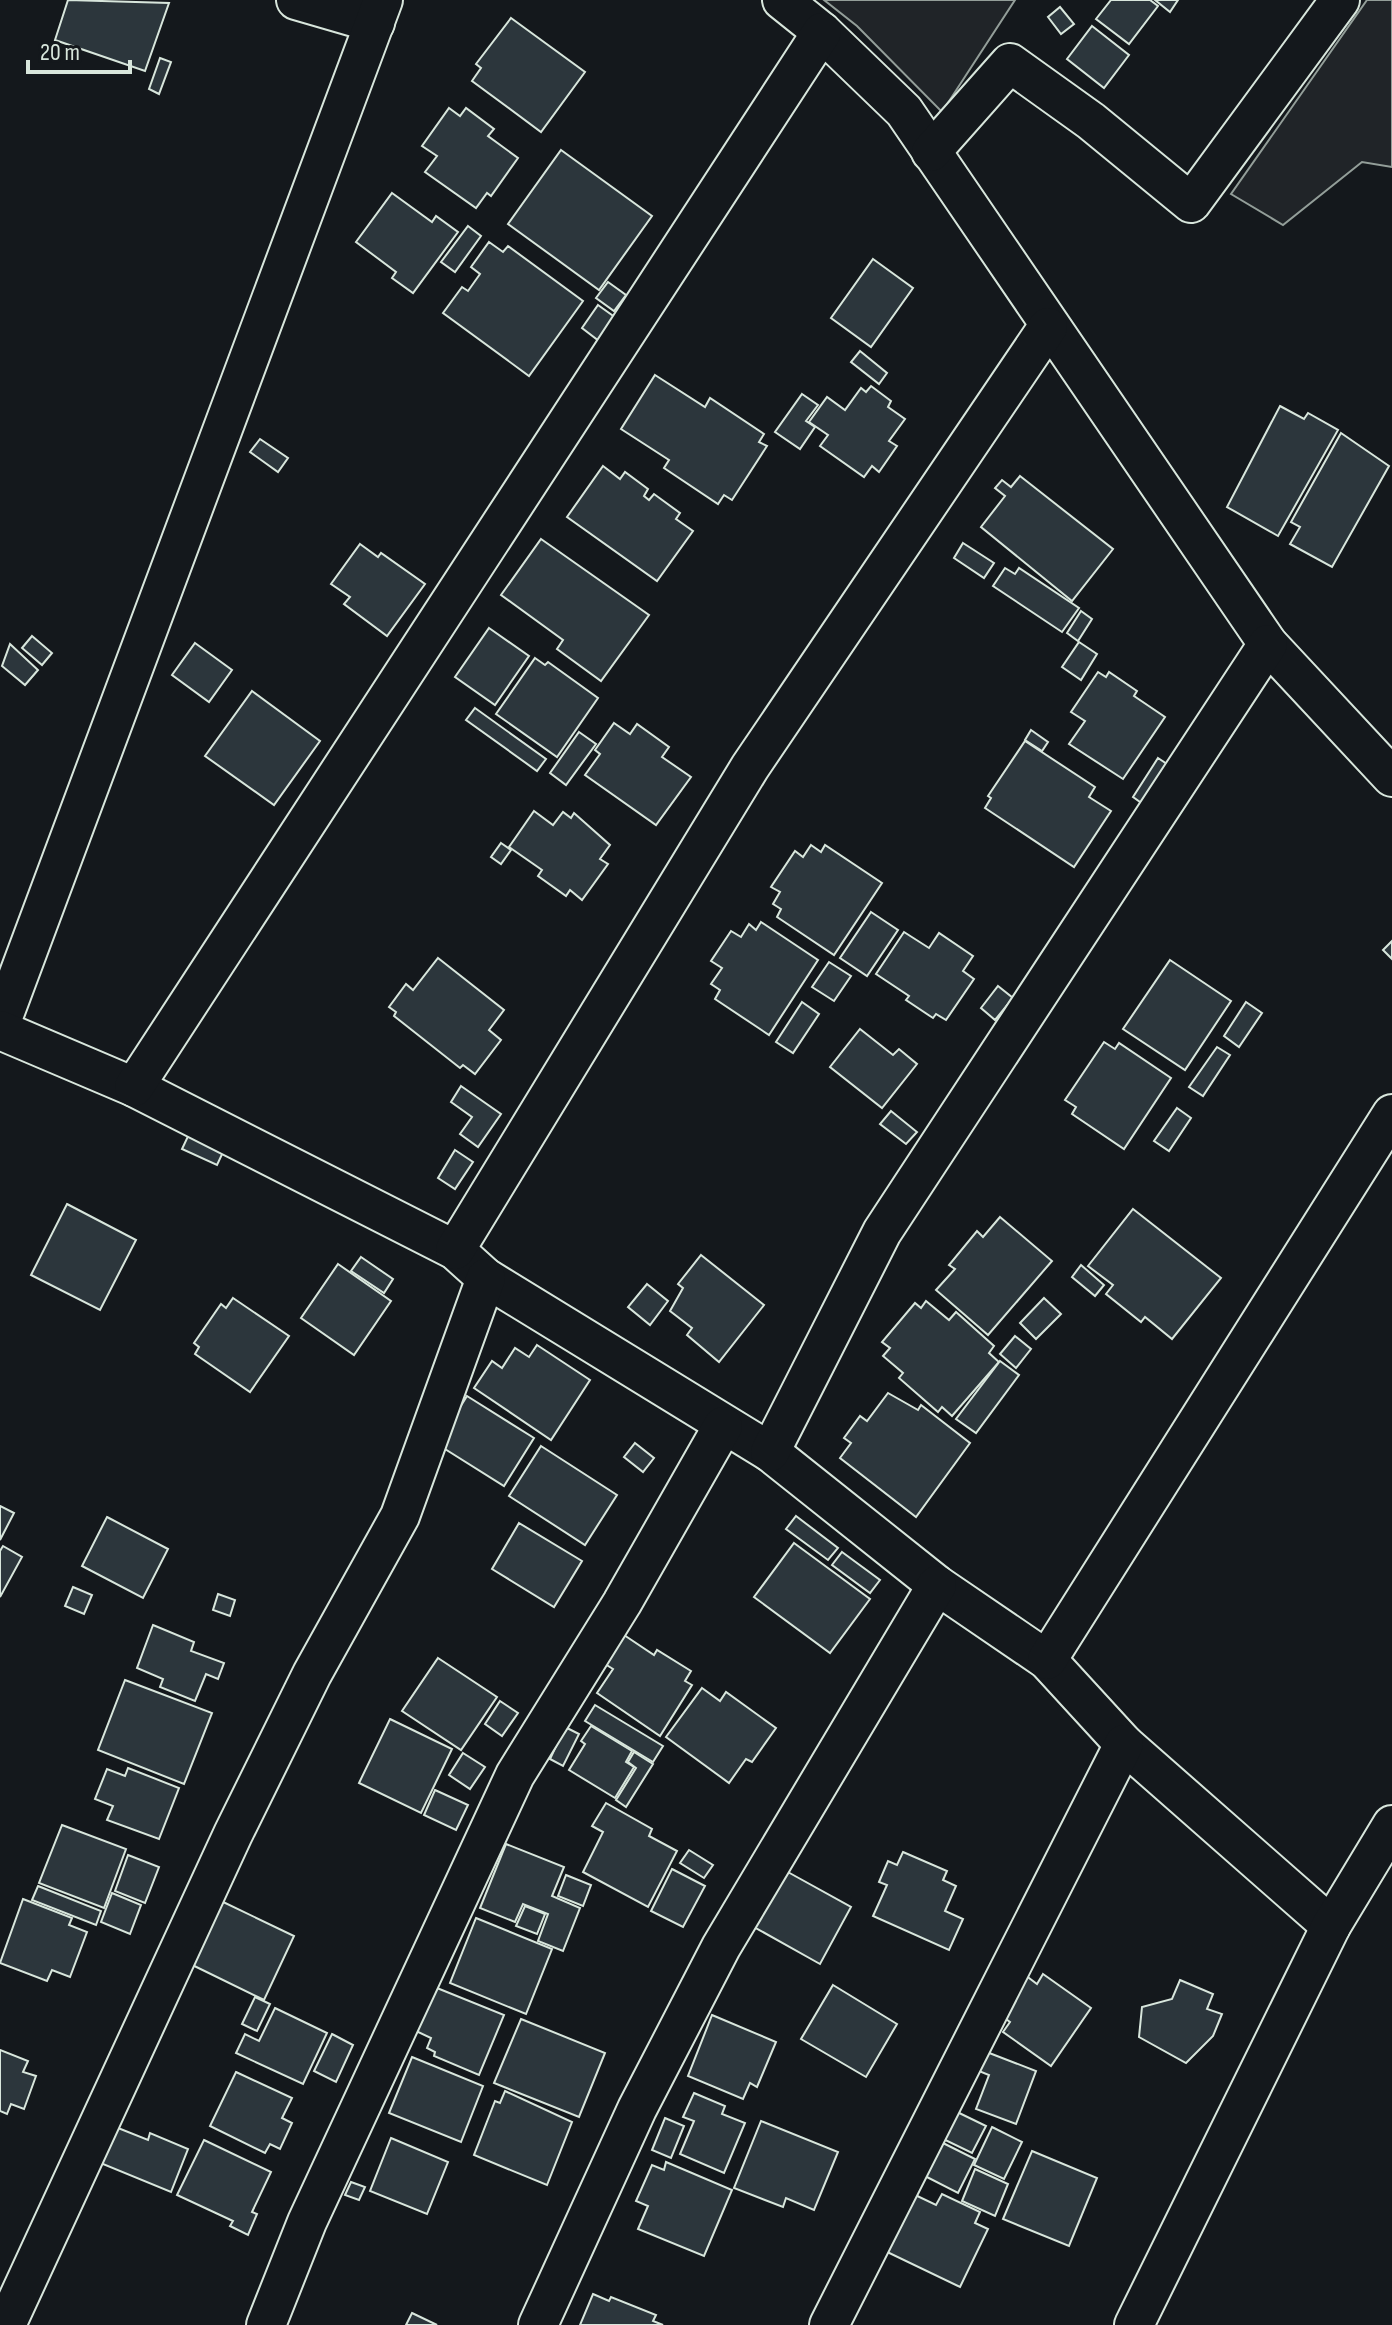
<svg xmlns="http://www.w3.org/2000/svg" width="1392" height="2325" font-family="'Sofia Sans Condensed',sans-serif">
  <style>
    .green { fill: #202428; stroke: #939e99; stroke-width: 2 }
    .building { fill: #2c363c; stroke: #d8e6dc; stroke-width: 2 }
    .lines { fill: none; stroke-linecap: round; stroke-linejoin: round }
    .minor-casing { stroke: #d8e6dc; stroke-width: 42 }
    .minor { stroke: #14181c; stroke-width: 38 }
  </style>
  <rect width="100%" height="100%" fill="#14181c"/>
  <g class="green">
    <path d="M824 0H1015L942 112 857 26Z"/>
    <path d="M1367 0H1392V167L1362 162 1283 225 1231 194Z"/>
  </g>
  <g class="building">
    <path d="M68 0 169 3 145 71 55 40Z"/>
    <path d="M1111 0H1150L1158 6 1129 44 1096 19Z"/>
    <path d="M1155 0H1178L1170 12Z"/>
    <path d="M1060 7 1074 24 1061 34 1048 17Z"/>
    <path d="M511 18 585 72 541 132 472 81 481 68 476 64Z"/>
    <path d="M1092 26 1129 55 1104 88 1067 59Z"/>
    <path d="M160 58 171 62 159 94 149 89Z"/>
    <path d="M449 108 460 116 466 108 494 129 488 136 518 158 491 196 487 193 476 208 425 172 437 156 422 146Z"/>
    <path d="M561 150 652 216 599 290 508 224Z"/>
    <path d="M392 193 432 222 436 216 458 232 413 293 392 278 396 272 356 242Z"/>
    <path d="M468 226 481 236 455 272 441 262Z"/>
    <path d="M489 242 503 252 508 246 583 301 529 376 443 313 462 287 468 291 480 274 471 267Z"/>
    <path d="M873 259 913 288 871 347 831 318Z"/>
    <path d="M608 282 626 295 614 311 596 298Z"/>
    <path d="M598 305 616 318 599 341 582 328Z"/>
    <path d="M860 351 887 373 879 384 851 362Z"/>
    <path d="M655 375 705 407 710 398 764 434 759 442 767 446 732 500 724 495 718 504 664 468 669 460 621 429Z"/>
    <path d="M871 386 891 401 888 407 905 419 889 441 897 446 879 472 872 466 864 477 820 446 828 435 809 422 827 397 845 410 861 388 866 392Z"/>
    <path d="M802 394 818 405 806 421 815 427 800 449 775 432Z"/>
    <path d="M1280 406 1304 419 1308 413 1338 430 1278 536 1227 507Z"/>
    <path d="M1341 433 1389 466 1332 567 1290 544 1300 527 1291 522Z"/>
    <path d="M260 439 288 458 278 472 250 452Z"/>
    <path d="M603 466 620 479 625 472 648 489 644 496 649 500 654 494 680 513 676 519 693 531 657 581 567 517Z"/>
    <path d="M1020 476 1113 549 1072 601 981 527 1005 496 995 488 1002 480 1011 487Z"/>
    <path d="M541 539 649 615 601 681 557 649 563 640 501 595Z"/>
    <path d="M963 543 994 563 984 578 954 558Z"/>
    <path d="M360 544 378 557 381 553 425 584 387 636 344 604 350 597 331 584Z"/>
    <path d="M1005 568 1015 574 1019 568 1079 608 1062 632 993 586Z"/>
    <path d="M1081 611 1092 619 1078 641 1067 633Z"/>
    <path d="M489 628 529 656 495 705 455 677Z"/>
    <path d="M32 636 52 653 42 665 22 648Z"/>
    <path d="M1079 642 1097 654 1081 680 1062 667Z"/>
    <path d="M195 643 232 670 209 702 172 675Z"/>
    <path d="M10 644 38 670 25 685 2 666Z"/>
    <path d="M535 658 545 665 548 662 598 698 557 757 496 714Z"/>
    <path d="M1098 672 1106 677 1109 672 1137 691 1134 696 1165 717 1123 779 1069 744 1085 721 1071 712Z"/>
    <path d="M252 691 320 741 274 805 205 756Z"/>
    <path d="M475 708 546 759 537 771 466 720Z"/>
    <path d="M614 723 630 734 637 724 669 747 662 757 691 777 656 825 585 775 600 754 595 750Z"/>
    <path d="M1031 730 1048 742 1042 751 1025 740Z"/>
    <path d="M579 732 596 744 566 785 550 773Z"/>
    <path d="M1025 741 1095 787 1089 797 1111 811 1074 867 985 808 991 798 988 796Z"/>
    <path d="M1158 758 1176 770 1150 809 1133 797Z"/>
    <path d="M534 811 553 825 563 812 571 818 574 813 610 845 600 859 608 864 582 900 570 890 566 896 538 876 542 870 509 847Z"/>
    <path d="M501 843 511 850 501 864 491 857Z"/>
    <path d="M811 845 821 852 825 845 882 883 834 955 777 917 781 909 773 904 780 892 771 887 795 851 803 857Z"/>
    <path d="M871 912 898 930 867 976 840 958Z"/>
    <path d="M761 922 818 960 769 1035 715 999 720 990 711 984 722 968 711 961 731 931 741 937 749 924 756 930Z"/>
    <path d="M904 932 929 948 939 933 973 956 963 971 974 979 946 1020 936 1014 933 1018 906 1000 909 996 876 974Z"/>
    <path d="M1392 941V959L1383 950Z"/>
    <path d="M438 958 504 1010 489 1030 501 1040 475 1074 463 1065 460 1068 394 1016 396 1012 389 1007 406 984 413 990Z"/>
    <path d="M1170 960 1231 1001 1185 1070 1123 1029Z"/>
    <path d="M829 962 851 976 834 1001 812 987Z"/>
    <path d="M998 986 1013 998 995 1020 981 1008Z"/>
    <path d="M802 1002 819 1014 793 1053 776 1042Z"/>
    <path d="M1246 1002 1262 1013 1239 1047 1224 1036Z"/>
    <path d="M860 1029 893 1055 899 1049 917 1064 882 1108 830 1067Z"/>
    <path d="M1104 1042 1115 1049 1119 1043 1171 1078 1124 1149 1072 1114 1076 1107 1065 1100Z"/>
    <path d="M1217 1047 1230 1055 1203 1096 1189 1087Z"/>
    <path d="M461 1086 501 1114 478 1147 460 1134 472 1117 451 1102Z"/>
    <path d="M1177 1108 1191 1118 1169 1151 1154 1141Z"/>
    <path d="M891 1111 917 1132 906 1144 880 1124Z"/>
    <path d="M190 1132 225 1148 217 1165 182 1149Z"/>
    <path d="M455 1150 473 1162 455 1189 438 1178Z"/>
    <path d="M67 1204 136 1240 100 1310 31 1275Z"/>
    <path d="M1133 1209 1221 1278 1172 1339 1145 1317 1141 1322 1106 1294 1113 1285 1088 1266Z"/>
    <path d="M1000 1217 1052 1261 988 1335 936 1290 955 1269 949 1265 977 1231 983 1237Z"/>
    <path d="M701 1255 764 1305 719 1362 687 1335 692 1328 670 1311 683 1288 678 1284Z"/>
    <path d="M361 1257 393 1279 384 1293 351 1271Z"/>
    <path d="M338 1264 391 1301 354 1355 301 1318Z"/>
    <path d="M1081 1265 1104 1285 1095 1296 1072 1277Z"/>
    <path d="M647 1284 668 1301 650 1325 628 1307Z"/>
    <path d="M233 1298 289 1336 250 1392 195 1354 199 1347 194 1343 221 1304 226 1308Z"/>
    <path d="M1044 1298 1061 1314 1036 1339 1020 1323Z"/>
    <path d="M926 1301 949 1320 956 1312 994 1346 989 1353 999 1362 952 1416 942 1407 938 1412 899 1378 903 1373 883 1356 890 1348 882 1342 915 1303 921 1308Z"/>
    <path d="M1015 1336 1031 1349 1016 1368 1000 1354Z"/>
    <path d="M537 1345 590 1380 551 1440 474 1388 492 1361 502 1368 515 1348 529 1357Z"/>
    <path d="M1000 1361 1019 1375 976 1433 956 1419Z"/>
    <path d="M888 1393 918 1410 921 1405 970 1443 916 1517 840 1458 851 1443 844 1438 860 1416 867 1421Z"/>
    <path d="M467 1396 534 1438 504 1486 437 1444Z"/>
    <path d="M635 1443 654 1458 643 1472 624 1457Z"/>
    <path d="M541 1446 617 1495 585 1545 509 1496Z"/>
    <path d="M0 1506 14 1513 0 1540Z"/>
    <path d="M796 1516 838 1548 828 1560 786 1529Z"/>
    <path d="M107 1517 168 1549 143 1598 82 1566Z"/>
    <path d="M519 1523 582 1561 554 1607 492 1569Z"/>
    <path d="M794 1543 870 1599 830 1653 754 1597Z"/>
    <path d="M3 1546 22 1557 0 1597V1551Z"/>
    <path d="M842 1552 880 1580 870 1593 832 1565Z"/>
    <path d="M73 1587 92 1595 84 1614 65 1606Z"/>
    <path d="M218 1594 235 1600 230 1616 213 1610Z"/>
    <path d="M153 1625 194 1642 191 1651 224 1663 218 1679 206 1674 195 1701 160 1687 163 1679 137 1668Z"/>
    <path d="M624 1635 654 1655 657 1650 691 1671 685 1681 692 1685 660 1736 597 1693 613 1669 605 1664Z"/>
    <path d="M438 1658 497 1697 461 1750 402 1711Z"/>
    <path d="M125 1680 212 1713 184 1784 98 1750Z"/>
    <path d="M702 1688 720 1701 726 1692 776 1728 752 1762 746 1759 729 1783 666 1737Z"/>
    <path d="M500 1701 518 1713 502 1736 485 1724Z"/>
    <path d="M595 1705 663 1746 653 1762 585 1721Z"/>
    <path d="M390 1719 452 1749 421 1813 359 1783Z"/>
    <path d="M591 1726 632 1751 626 1762 634 1767 615 1798 569 1770 585 1744 581 1741Z"/>
    <path d="M565 1727 579 1734 563 1766 550 1759Z"/>
    <path d="M634 1752 653 1764 626 1807 616 1800 636 1768 628 1762Z"/>
    <path d="M463 1753 485 1767 470 1789 449 1775Z"/>
    <path d="M128 1768 179 1788 159 1839 107 1820 113 1806 95 1799 107 1769 125 1776Z"/>
    <path d="M435 1790 468 1805 456 1830 424 1815Z"/>
    <path d="M606 1803 652 1829 649 1836 677 1851 648 1907 583 1872 603 1832 592 1826Z"/>
    <path d="M62 1825 126 1849 104 1908 39 1883Z"/>
    <path d="M506 1844 564 1867 552 1896 580 1908 563 1951 538 1941 548 1914 523 1904 515 1922 480 1908Z"/>
    <path d="M689 1850 713 1865 704 1878 680 1863Z"/>
    <path d="M903 1852 947 1871 943 1880 956 1886 945 1911 963 1919 949 1950 873 1916 887 1885 879 1882 888 1861 897 1865Z"/>
    <path d="M128 1855 159 1867 145 1903 115 1891Z"/>
    <path d="M672 1869 705 1886 683 1927 651 1911Z"/>
    <path d="M786 1871 851 1907 820 1964 754 1927Z"/>
    <path d="M566 1875 591 1885 583 1906 558 1896Z"/>
    <path d="M38 1886 101 1911 96 1925 32 1900Z"/>
    <path d="M112 1893 141 1905 130 1934 101 1922Z"/>
    <path d="M23 1899 72 1918 69 1925 87 1932 70 1977 52 1970 47 1981 0 1963Z"/>
    <path d="M219 1900 294 1936 264 2000 178 1958Z"/>
    <path d="M525 1906 545 1914 537 1934 516 1926Z"/>
    <path d="M476 1918 552 1949 526 2014 450 1983Z"/>
    <path d="M1043 1974 1091 2008 1051 2066 1003 2032 1010 2022 999 2014 1025 1975 1037 1984Z"/>
    <path d="M1180 1980 1213 1994 1207 2009 1222 2014 1213 2036 1186 2063 1139 2037 1142 2007 1172 1999Z"/>
    <path d="M833 1985 897 2024 866 2077 801 2039Z"/>
    <path d="M432 1986 504 2015 479 2075 434 2056 435 2052 427 2048 431 2038 416 2031Z"/>
    <path d="M255 1997 270 2004 257 2031 242 2024Z"/>
    <path d="M275 2008 327 2033 303 2084 236 2053 245 2034 259 2041Z"/>
    <path d="M712 2015 776 2042 757 2087 750 2083 743 2099 688 2076Z"/>
    <path d="M521 2019 605 2053 579 2117 494 2083Z"/>
    <path d="M332 2034 353 2045 336 2082 314 2071Z"/>
    <path d="M966 2044 1036 2071 1016 2124 976 2109 989 2075 959 2063Z"/>
    <path d="M0 2050 28 2061 23 2072 36 2076 24 2109 11 2104 7 2114 0 2111Z"/>
    <path d="M412 2057 483 2086 461 2142 389 2113Z"/>
    <path d="M236 2072 292 2098 282 2118 292 2123 280 2149 270 2144 265 2153 210 2126Z"/>
    <path d="M505 2091 572 2122 547 2185 474 2155 495 2101 500 2103Z"/>
    <path d="M694 2093 725 2106 722 2114 745 2123 724 2173 680 2154 694 2121 683 2117Z"/>
    <path d="M951 2109 986 2126 972 2153 937 2136Z"/>
    <path d="M665 2118 684 2126 671 2158 652 2150Z"/>
    <path d="M761 2121 838 2152 814 2210 786 2198 783 2207 734 2188Z"/>
    <path d="M113 2126 148 2140 150 2133 188 2149 171 2192 98 2162Z"/>
    <path d="M992 2127 1022 2142 1004 2179 974 2165Z"/>
    <path d="M391 2138 448 2162 427 2214 370 2191Z"/>
    <path d="M204 2140 271 2172 252 2212 257 2214 248 2235 230 2226 233 2221 177 2195Z"/>
    <path d="M937 2140 975 2159 958 2193 919 2173Z"/>
    <path d="M1032 2151 1097 2178 1069 2246 1003 2219Z"/>
    <path d="M666 2162 732 2190 704 2256 638 2229 648 2206 636 2201 652 2165 664 2170Z"/>
    <path d="M975 2169 1008 2184 995 2216 962 2201Z"/>
    <path d="M351 2182 365 2187 359 2200 345 2195Z"/>
    <path d="M911 2193 936 2205 942 2194 980 2212 975 2223 988 2229 960 2287 883 2250Z"/>
    <path d="M593 2294 609 2301 611 2297 656 2315 653 2321 663 2325H580Z"/>
    <path d="M412 2313 437 2325H406Z"/>
  </g>
  <g class="lines">
    <defs>
      <g id="minor">
        <path d="M296 0 375 23"/>
        <path d="M782 0 822 32 904 111 1268 644 1392 777"/>
        <path d="M931 152 1010 63 1091 121 1191 203 1340 0"/>
        <path d="M0 1025 383 0"/>
        <path d="M0 1030 134 1087 455 1250 486 1278 770 1452 937 1585 1047 1660 1124 1744 1331 1926"/>
        <path d="M134 1087 822 32"/>
        <path d="M455 1250 750 767 1048 327"/>
        <path d="M770 1452 882 1232 1268 644"/>
        <path d="M1047 1660 1392 1114"/>
        <path d="M6 2325 233 1834 312 1674 400 1516 486 1278"/>
        <path d="M266 2325 307 2222 515 1775 622 1603 723 1426"/>
        <path d="M538 2325 637 2109 721 1947 937 1585"/>
        <path d="M829 2325 1124 1744"/>
        <path d="M1134 2325 1331 1926 1392 1825"/>
      </g>
    </defs>
    <use href="#minor" class="minor-casing"/>
    <use href="#minor" class="minor"/>
  </g>
  <path d="M28 60v12h102v-12" fill="none" stroke="#d8e6dc" stroke-width="4"/>
  <text x="40" y="60" font-size="24" fill="#d8e6dc" stroke="#14181c" stroke-width="6" paint-order="stroke">20 m</text>
</svg>
